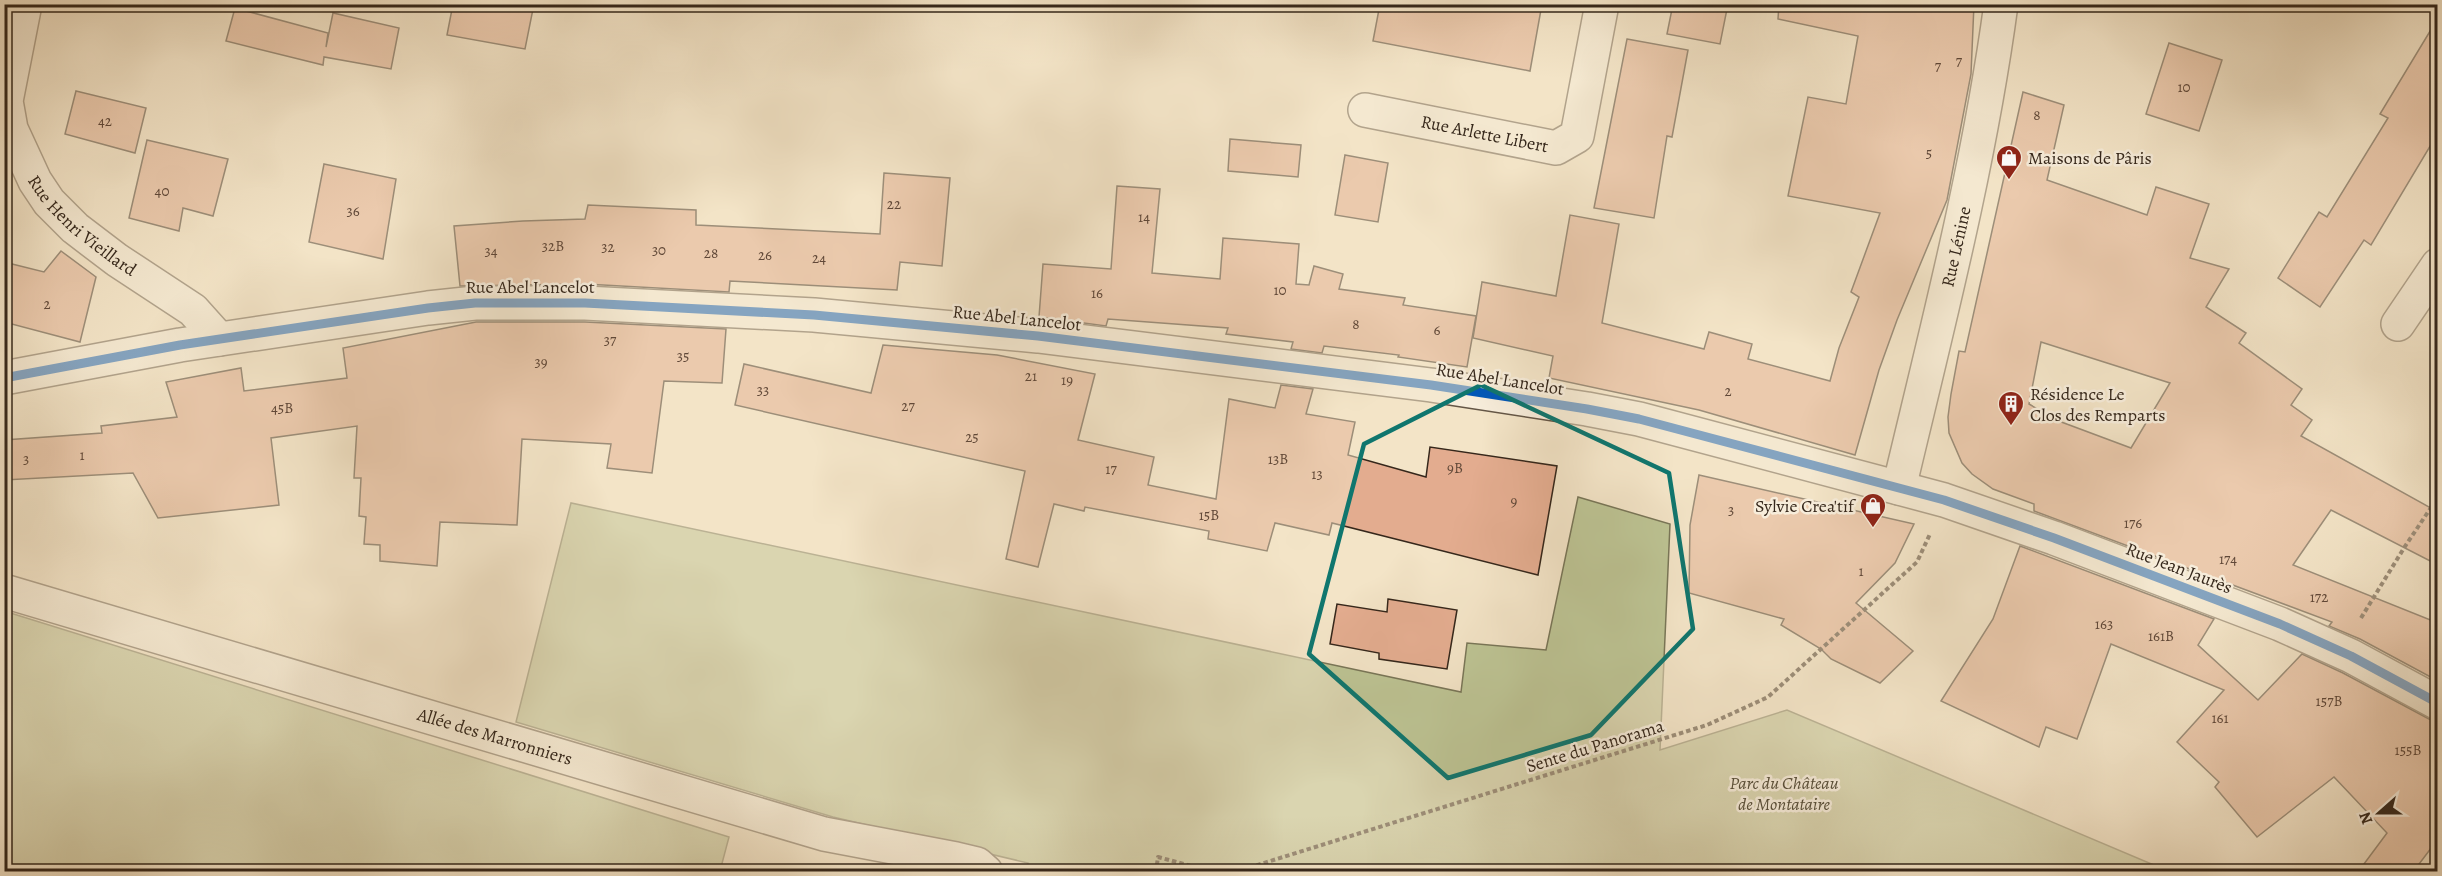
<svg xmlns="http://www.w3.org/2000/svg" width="2442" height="876" font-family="Alegreya,serif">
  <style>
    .green { fill: #bdc494; stroke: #797658; stroke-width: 1.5 }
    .building { fill: #e3ac8f; stroke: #35271b; stroke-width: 1.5; fill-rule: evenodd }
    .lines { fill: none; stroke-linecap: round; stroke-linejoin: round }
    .minor-casing { stroke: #645646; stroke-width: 36 }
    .path { stroke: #35271b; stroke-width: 4; stroke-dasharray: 4.5 3; stroke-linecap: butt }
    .minor { stroke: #f7eddb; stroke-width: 33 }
    .cycleway-casing { stroke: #f7eddb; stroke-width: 13 }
    .cycleway { stroke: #0057b8; stroke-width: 9 }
    .marked { fill: none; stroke: #0f766e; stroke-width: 4.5; stroke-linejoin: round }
    .labels { text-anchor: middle; stroke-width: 5; stroke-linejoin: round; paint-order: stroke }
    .number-label { font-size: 15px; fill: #604838 }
    .street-label { font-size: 18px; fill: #35271b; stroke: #f7eddb }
    .poi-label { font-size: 18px; fill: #35271b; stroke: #f7eddb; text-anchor: start }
    .park-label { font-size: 18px; font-style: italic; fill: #574e39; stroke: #f7eddb }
  </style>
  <rect width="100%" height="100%" fill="#f3e4c7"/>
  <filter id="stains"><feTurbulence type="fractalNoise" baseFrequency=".00333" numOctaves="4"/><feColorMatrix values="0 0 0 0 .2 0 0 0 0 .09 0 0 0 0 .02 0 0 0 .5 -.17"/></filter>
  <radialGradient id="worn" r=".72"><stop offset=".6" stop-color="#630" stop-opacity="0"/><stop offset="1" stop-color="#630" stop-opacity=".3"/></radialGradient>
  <g class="green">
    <path d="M1578 497 1670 524 1660 750 1787 710 2168 871H1026L1028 863 833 817 516 722 571 503 1461 692 1467 643 1546 650Z"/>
    <path d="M4 611 729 837 720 871H5Z"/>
  </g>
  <g class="building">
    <path d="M453 4H534L525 49 447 35Z"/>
    <path d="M1380 4H1542L1530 71 1373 41Z"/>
    <path d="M1673 4H1728L1720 44 1667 34Z"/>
    <path d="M1779 4H1974L1971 74 1947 200 1897 320 1879 370 1855 455 1699 410 1549 378 1553 356 1473 338 1482 282 1556 296 1570 215 1619 224 1602 323 1704 349 1709 332 1752 344 1748 359 1830 381 1839 348 1859 297 1851 292 1880 213 1788 196 1808 97 1846 104 1858 36 1778 19Z"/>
    <path d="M235 8 328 33 326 47 333 13 399 28 391 69 324 57 323 65 226 41Z"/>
    <path d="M2438 18V133L2371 245 2364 240 2320 307 2278 278 2319 212 2327 217 2388 118 2380 114Z"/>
    <path d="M1627 39 1688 50 1672 137 1667 136 1654 218 1594 208Z"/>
    <path d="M2169 43 2222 60 2199 131 2146 114Z"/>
    <path d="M76 91 146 108 135 153 65 134Z"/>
    <path d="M2023 92 2064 105 2047 180 2147 215 2156 187 2209 204 2190 258 2229 269 2206 307 2246 333 2239 343 2302 389 2291 405 2312 420 2301 436 2438 512V565L2331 510 2293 565 2438 623V681L2360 639 2329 626 2332 622 2034 511V504L1993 489 1972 474 1962 463 1949 433 1948 417 1951 394 1959 351 1965 352ZM2041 342 2170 383 2131 448 2056 420 2029 404Z"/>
    <path d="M1230 139 1301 145 1298 177 1228 171Z"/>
    <path d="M147 140 228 159 213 216 183 208 179 231 129 218Z"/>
    <path d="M1345 155 1388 163 1378 222 1335 215Z"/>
    <path d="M324 164 396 179 383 259 309 242Z"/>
    <path d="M884 173 950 178 942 266 900 262 897 290 730 281 729 292 585 284 460 286 454 226 523 221 585 219 588 205 696 210V225L880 234Z"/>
    <path d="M1117 186 1160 189 1152 273 1220 279 1223 238 1299 244 1296 284 1309 285 1314 266 1343 274 1339 289 1405 298 1403 305 1476 316 1467 367 1398 357 1399 355 1324 346 1322 353 1291 349 1293 342 1226 334 1228 328 1108 319 1106 326 1039 317 1043 264 1111 269Z"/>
    <path d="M61 251 96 277 80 342 4 322V262L44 272Z"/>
    <path d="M476 322H585L726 329 722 383 664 381 652 473 607 468 611 444 522 439 517 525 440 522 437 566 380 561V545L364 544 366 517 359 516 361 478H354L357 426 271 438 279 505 158 518 133 473 4 480V440L102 433 101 426 177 417 166 382 241 368 244 391 347 378 343 348Z"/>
    <path d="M883 345 997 355 1095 374 1078 440 1154 457 1148 485 1216 499 1229 399 1275 408 1281 385 1313 389 1306 414 1355 422 1348 455 1426 477 1430 447 1557 466 1538 575 1332 523 1329 535 1275 523 1267 551 1208 539 1209 531 1085 507 1084 511 1054 504 1038 567 1006 559 1025 471 735 405 744 364 871 393Z"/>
    <path d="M1699 475 1914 524 1895 563 1856 603 1913 651 1880 683 1831 659 1821 649 1781 625 1784 619 1689 593 1690 525Z"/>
    <path d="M2020 546 2214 619 2198 645 2258 700 2302 654 2343 673 2429 719 2438 722V839L2413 872H2358L2387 833 2334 777 2257 837 2215 787 2219 782 2177 742 2224 690 2111 644 2077 739 2046 727 2039 747 1941 701 1993 619Z"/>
    <path d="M1388 599 1457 610 1447 669 1379 659V653L1330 644 1337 604 1387 612Z"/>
  </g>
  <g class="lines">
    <defs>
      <g id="minor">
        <path id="s1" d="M25 4 6 101 11 129 35 181 49 202 75 228 117 260 193 310 219 339"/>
        <path id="s2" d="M1365 110 1556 148 1577 136 1602 4"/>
        <path d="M2398 324 2438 265"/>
        <path d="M4 378 180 345 428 308 475 303H585L814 315 1038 336 1431 385 1587 409 1639 419 1944 500 2054 538 2280 624 2351 656 2438 703"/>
        <path id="s3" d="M1899 488C1937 328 1979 168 2001 4"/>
        <path id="s4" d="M4 591 824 834 956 859 977 864 986 872"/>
      </g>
    </defs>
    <use href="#minor" class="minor-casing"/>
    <g class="path">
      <path d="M2361 618 2404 548 2438 497"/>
      <path d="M1157 872 1156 871 1158 857 1213 872"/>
      <path d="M1235 872 1707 725 1768 697 1917 562 1930 534"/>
    </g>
    <use href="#minor" class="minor"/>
    <defs>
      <path id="cycleway" d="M4 378 180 345 428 308 475 303H585L814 315 1038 336 1431 385 1587 409 1639 419 1944 500 2054 538 2280 624 2351 656 2438 703"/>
    </defs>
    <use href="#cycleway" class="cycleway-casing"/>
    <use href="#cycleway" class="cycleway"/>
  </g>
  <path d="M0 0H2442V876H0ZM1481 385 1669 473 1693 629 1591 735 1448 778 1309 654 1364 444Z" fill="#f3e4c7" fill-opacity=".55" fill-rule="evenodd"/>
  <path class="marked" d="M1481 385 1669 473 1693 629 1591 735 1448 778 1309 654 1364 444Z"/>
  <defs>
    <symbol id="shop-pin" viewBox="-11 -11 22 30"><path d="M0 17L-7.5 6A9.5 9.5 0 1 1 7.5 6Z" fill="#8f2418" stroke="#f7eddb"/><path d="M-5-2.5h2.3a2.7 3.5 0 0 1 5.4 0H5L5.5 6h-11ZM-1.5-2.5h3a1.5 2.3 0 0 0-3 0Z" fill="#fff"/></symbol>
    <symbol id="building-pin" viewBox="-11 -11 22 30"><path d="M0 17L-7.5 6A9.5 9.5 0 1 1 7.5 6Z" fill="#8f2418" stroke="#f7eddb"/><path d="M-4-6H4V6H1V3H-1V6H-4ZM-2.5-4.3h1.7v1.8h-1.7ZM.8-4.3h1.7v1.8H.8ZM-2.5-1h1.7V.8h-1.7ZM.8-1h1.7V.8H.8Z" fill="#fff"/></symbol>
  </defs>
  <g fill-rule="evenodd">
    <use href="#shop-pin" x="1994" y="143" width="30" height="40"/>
    <use href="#building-pin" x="1996" y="389" width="30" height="40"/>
    <use href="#shop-pin" x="1858" y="491" width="30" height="40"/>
  </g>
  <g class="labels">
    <g class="number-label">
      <text x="1959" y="66">7</text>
      <text x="1938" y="71">7</text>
      <text x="2184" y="92">10</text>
      <text x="2037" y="120">8</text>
      <text x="105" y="126">42</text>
      <text x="1929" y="158">5</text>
      <text x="162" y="196">40</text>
      <text x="894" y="209">22</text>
      <text x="353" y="216">36</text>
      <text x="1144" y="222">14</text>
      <text x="553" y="251">32B</text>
      <text x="608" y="252">32</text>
      <text x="659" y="255">30</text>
      <text x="491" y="256">34</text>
      <text x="711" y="258">28</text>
      <text x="765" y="260">26</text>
      <text x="819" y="263">24</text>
      <text x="1280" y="295">10</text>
      <text x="1097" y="298">16</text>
      <text x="47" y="309">2</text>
      <text x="1356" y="329">8</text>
      <text x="1437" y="335">6</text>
      <text x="610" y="345">37</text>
      <text x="683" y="361">35</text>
      <text x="541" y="367">39</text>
      <text x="1031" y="381">21</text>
      <text x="1067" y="385">19</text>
      <text x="763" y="395">33</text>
      <text x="1728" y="396">2</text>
      <text x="908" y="411">27</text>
      <text x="282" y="413">45B</text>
      <text x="972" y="442">25</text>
      <text x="82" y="460">1</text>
      <text x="26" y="464">3</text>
      <text x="1278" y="464">13B</text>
      <text x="1455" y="473">9B</text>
      <text x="1111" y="474">17</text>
      <text x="1317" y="479">13</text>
      <text x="1514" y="506">9</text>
      <text x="1731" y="515">3</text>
      <text x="1209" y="520">15B</text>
      <text x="2133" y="528">176</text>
      <text x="2228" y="564">174</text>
      <text x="1861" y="576">1</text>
      <text x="2319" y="602">172</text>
      <text x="2104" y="629">163</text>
      <text x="2161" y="641">161B</text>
      <text x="2329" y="706">157B</text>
      <text x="2220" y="723">161</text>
      <text x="2408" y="755">155B</text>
    </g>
    <g class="street-label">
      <text dy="6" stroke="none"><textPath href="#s2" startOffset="122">Rue Arlette Libert</textPath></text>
      <text dy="6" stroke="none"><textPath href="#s1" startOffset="250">Rue Henri Vieillard</textPath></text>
      <text dy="6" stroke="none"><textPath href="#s3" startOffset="248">Rue Lénine</textPath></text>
      <text x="530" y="293">Rue Abel Lancelot</text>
      <text transform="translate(1017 318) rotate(6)" y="6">Rue Abel Lancelot</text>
      <text transform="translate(1500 379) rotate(9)" y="6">Rue Abel Lancelot</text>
      <text transform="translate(2179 568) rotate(21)" y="6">Rue Jean Jaurès</text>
      <text dy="6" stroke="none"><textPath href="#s4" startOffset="512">Allée des Marronniers</textPath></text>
      <text transform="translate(1595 746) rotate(-17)" y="6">Sente du Panorama</text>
    </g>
    <g class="poi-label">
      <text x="2028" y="164">Maisons de Pâris</text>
      <text x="2030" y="400">Résidence Le<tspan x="2030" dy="21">Clos des Remparts</tspan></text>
      <text x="1854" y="512" text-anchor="end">Sylvie Crea'tif</text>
    </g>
    <g class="park-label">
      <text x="1784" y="789">Parc du Château<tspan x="1784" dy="21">de Montataire</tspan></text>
    </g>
  </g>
  <rect width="2442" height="876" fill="none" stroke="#f3e4c7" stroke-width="24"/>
  <rect x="6" y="6" width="2430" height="864" fill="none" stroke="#35271b" stroke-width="3"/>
  <rect x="12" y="12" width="2418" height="852" fill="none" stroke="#35271b" stroke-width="1.5"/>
  <g transform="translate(2379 813) rotate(249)" stroke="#f7eddb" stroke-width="4.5" paint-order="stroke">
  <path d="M0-4.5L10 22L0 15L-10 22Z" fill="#35271b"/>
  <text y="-9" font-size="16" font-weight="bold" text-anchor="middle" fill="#35271b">N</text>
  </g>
  <rect width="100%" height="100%" filter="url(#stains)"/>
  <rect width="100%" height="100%" fill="url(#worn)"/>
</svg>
